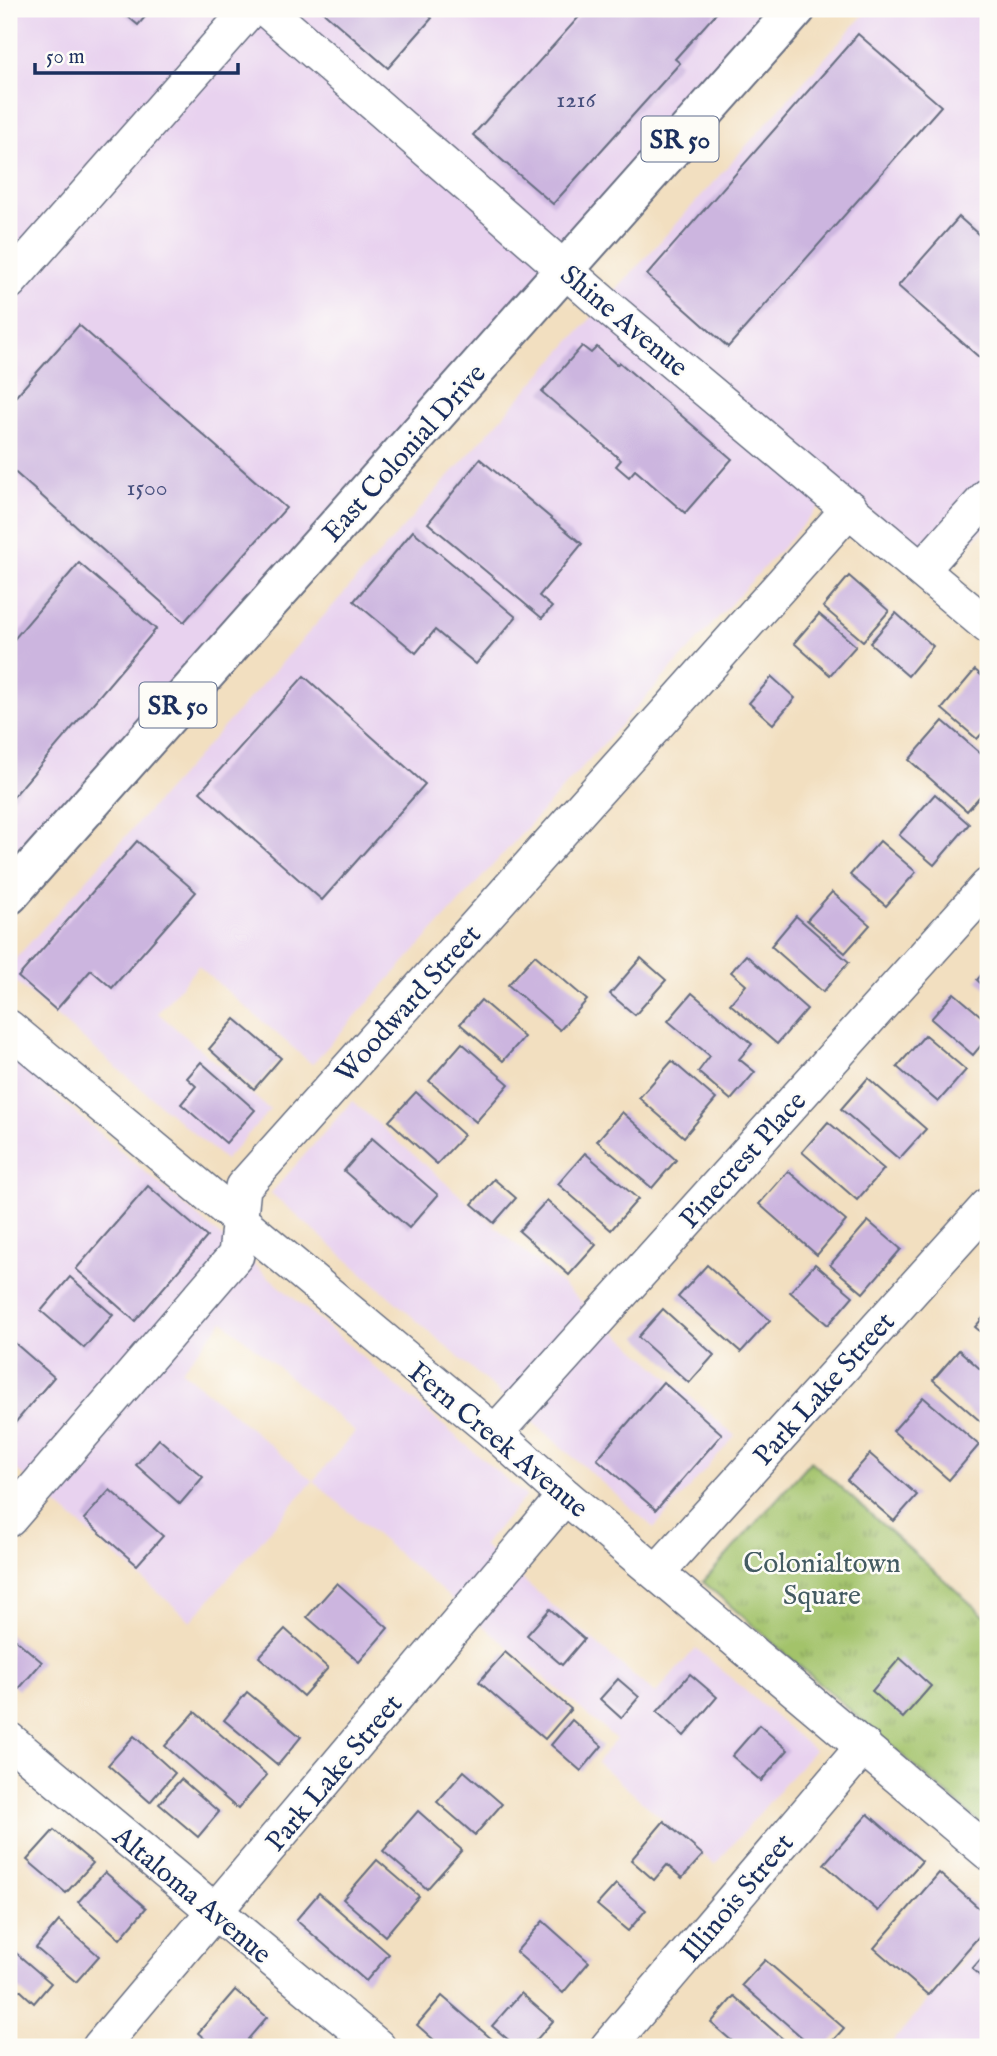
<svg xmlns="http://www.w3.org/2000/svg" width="997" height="2056" font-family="'IM FELL English',serif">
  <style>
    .built { fill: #e8d2ef; fill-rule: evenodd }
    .grass { fill: url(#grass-tufts); stroke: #5f7964; stroke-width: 2 }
    .building { fill: #ccb5df }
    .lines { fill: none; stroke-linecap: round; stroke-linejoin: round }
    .minor-casing { stroke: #666d80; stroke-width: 38 }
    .highway-casing { stroke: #666d80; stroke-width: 42 }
    .minor { stroke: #fff; stroke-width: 35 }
    .highway { stroke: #fff; stroke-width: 38 }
    .labels { text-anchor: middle; stroke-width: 5; stroke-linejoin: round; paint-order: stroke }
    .number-label { font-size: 24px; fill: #47507e }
    .shield { fill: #fdfcf7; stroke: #5f6c8c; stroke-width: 2 }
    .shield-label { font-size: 26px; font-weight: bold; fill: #1b2f5e }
    .street-label { font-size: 28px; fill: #1b2f5e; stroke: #fdfcf7 }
    .park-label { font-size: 28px; fill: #445b62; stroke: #fdfcf7 }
  </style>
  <defs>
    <pattern id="grass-tufts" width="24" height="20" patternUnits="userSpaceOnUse" patternTransform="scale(1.75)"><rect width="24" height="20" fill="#a3c36b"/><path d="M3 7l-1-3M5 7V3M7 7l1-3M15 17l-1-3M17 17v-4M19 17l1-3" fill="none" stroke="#849f5b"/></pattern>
  </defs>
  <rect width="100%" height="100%" fill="#fdfcf7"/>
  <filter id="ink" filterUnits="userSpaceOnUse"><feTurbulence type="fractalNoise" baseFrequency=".0143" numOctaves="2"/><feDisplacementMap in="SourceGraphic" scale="14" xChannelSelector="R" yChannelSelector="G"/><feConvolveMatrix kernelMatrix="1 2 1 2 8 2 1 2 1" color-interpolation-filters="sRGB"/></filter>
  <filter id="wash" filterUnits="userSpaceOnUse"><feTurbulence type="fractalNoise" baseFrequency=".00686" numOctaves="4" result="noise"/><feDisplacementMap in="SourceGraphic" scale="28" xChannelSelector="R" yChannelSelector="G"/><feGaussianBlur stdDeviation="1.57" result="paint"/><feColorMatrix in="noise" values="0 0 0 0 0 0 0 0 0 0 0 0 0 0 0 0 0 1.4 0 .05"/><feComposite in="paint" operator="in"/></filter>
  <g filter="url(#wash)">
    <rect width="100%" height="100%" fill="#f2dfc0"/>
    <g class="built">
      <path d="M9 9H797L9 895Z"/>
      <path d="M869 9H988V525L945 569 838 486 312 1064 198 966 158 1013 270 1110 225 1160 9 976V966Z"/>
      <path d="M9 1056 526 1496 483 1545 655 1694 696 1648 814 1750 715 1865 597 1762 616 1739 313 1481 191 1621 16 1469 9 1476ZM223 1321 355 1432 313 1481 181 1370Z"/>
      <path d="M352 1101 735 1436 654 1528 271 1193Z"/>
      <path d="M988 1931V2047H888Z"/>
    </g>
    <path class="grass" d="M811 1461 988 1619V1830L703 1582Z"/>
    <g id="blocks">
      <g class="building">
        <path d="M119 9H152L138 25Z"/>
        <path d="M320 9H421L432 18 388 68Z"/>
        <path d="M586 9H720L675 59 680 63 553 204 473 135Z"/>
        <path d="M858 34 941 106 728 347 647 275Z"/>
        <path d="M959 217 988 243V365L898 286Z"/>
        <path d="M79 325 286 508 184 622 9 467V404Z"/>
        <path d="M582 346 591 353 597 347 617 365 619 362 732 459 685 513 635 470 629 477 616 466 621 460 542 392Z"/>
        <path d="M480 459 582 544 539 596 552 607 542 618 428 523Z"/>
        <path d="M413 531 516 617 476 664 435 630 416 653 354 601Z"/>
        <path d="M79 563 156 629 9 802V645Z"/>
        <path d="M849 576 889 611 863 641 823 607Z"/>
        <path d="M896 613 933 646 908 676 870 643Z"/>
        <path d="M819 614 856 646 830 675 794 643Z"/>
        <path d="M975 670 988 681V727L977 739 942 709Z"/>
        <path d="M304 676 425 784 322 900 200 792Z"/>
        <path d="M772 677 795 698 773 724 749 703Z"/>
        <path d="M943 721 988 760V801L981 795 967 811 909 760Z"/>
        <path d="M935 794 969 824 934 865 899 835Z"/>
        <path d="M137 841 196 892 112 988 91 970 56 1010 18 977Z"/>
        <path d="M880 841 916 872 886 906 850 875Z"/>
        <path d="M832 892 870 925 845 953 807 920Z"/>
        <path d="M796 916 849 962 823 992 771 946Z"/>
        <path d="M535 955 587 1000 560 1030 508 985Z"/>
        <path d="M746 955 807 1009 777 1044 730 1004 746 985 731 972Z"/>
        <path d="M641 958 666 980 635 1015 610 994Z"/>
        <path d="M988 967V990L977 980Z"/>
        <path d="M692 993 752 1044 739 1059 755 1072 731 1100 698 1072 710 1056 668 1021Z"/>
        <path d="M954 993 988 1022V1037L973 1055 931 1019Z"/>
        <path d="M481 1000 524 1037 503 1061 460 1024Z"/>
        <path d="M235 1019 281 1058 254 1089 209 1049Z"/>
        <path d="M925 1035 966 1070 938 1102 897 1067Z"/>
        <path d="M462 1043 509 1084 476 1122 429 1081Z"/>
        <path d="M672 1061 716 1099 684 1137 639 1098Z"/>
        <path d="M201 1062 255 1110 226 1143 181 1104 196 1086 187 1078Z"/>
        <path d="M868 1078 926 1129 899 1159 841 1109Z"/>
        <path d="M416 1092 464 1135 437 1164 389 1121Z"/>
        <path d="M622 1112 676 1160 652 1188 597 1141Z"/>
        <path d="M828 1122 884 1169 857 1200 802 1152Z"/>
        <path d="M372 1138 438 1195 409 1228 344 1171Z"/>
        <path d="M585 1153 638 1199 611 1230 558 1184Z"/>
        <path d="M788 1171 846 1221 817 1255 759 1204Z"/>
        <path d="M494 1179 516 1198 494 1223 472 1204Z"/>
        <path d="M148 1186 207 1237 135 1321 76 1269Z"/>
        <path d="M547 1200 596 1245 569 1275 519 1231Z"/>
        <path d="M868 1221 901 1249 863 1293 830 1265Z"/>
        <path d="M815 1264 853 1296 828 1325 790 1292Z"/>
        <path d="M707 1265 770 1320 741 1352 678 1297Z"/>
        <path d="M70 1277 113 1315 84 1348 41 1311Z"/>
        <path d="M663 1309 714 1355 689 1383 638 1337Z"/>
        <path d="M988 1312V1338L975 1327Z"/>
        <path d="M9 1338 54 1377 9 1430Z"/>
        <path d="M959 1350 988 1376V1428L933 1380Z"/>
        <path d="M663 1382 722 1434 656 1510 597 1459Z"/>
        <path d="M923 1397 979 1445 949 1480 893 1431Z"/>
        <path d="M159 1439 203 1477 180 1504 136 1465Z"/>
        <path d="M870 1454 917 1495 894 1521 847 1480Z"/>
        <path d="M110 1490 163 1536 137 1565 84 1519Z"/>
        <path d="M337 1583 388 1628 359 1662 307 1617Z"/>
        <path d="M550 1609 584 1639 562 1665 527 1635Z"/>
        <path d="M285 1629 328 1668 303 1696 259 1657Z"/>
        <path d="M9 1634 42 1662 18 1690 9 1682Z"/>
        <path d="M505 1652 571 1709 545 1739 479 1682Z"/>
        <path d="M900 1658 931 1686 903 1718 872 1691Z"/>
        <path d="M690 1674 717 1697 684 1736 657 1712Z"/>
        <path d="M618 1679 639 1697 621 1718 600 1699Z"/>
        <path d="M247 1692 301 1737 278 1765 224 1720Z"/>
        <path d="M195 1712 267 1775 238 1809 165 1746Z"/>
        <path d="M572 1720 602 1746 581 1771 551 1745Z"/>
        <path d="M759 1725 788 1750 761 1781 732 1756Z"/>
        <path d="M134 1736 175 1773 150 1802 108 1765Z"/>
        <path d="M464 1771 502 1804 475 1835 437 1802Z"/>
        <path d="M181 1779 219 1812 198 1837 159 1804Z"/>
        <path d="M418 1811 462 1850 427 1889 383 1851Z"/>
        <path d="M868 1814 922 1861 878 1911 824 1864Z"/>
        <path d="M664 1821 703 1855 682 1878 667 1865 654 1880 631 1860Z"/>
        <path d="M54 1830 93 1863 66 1893 27 1860Z"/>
        <path d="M377 1860 419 1896 385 1936 343 1899Z"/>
        <path d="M105 1872 146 1908 120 1939 78 1902Z"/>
        <path d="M939 1873 988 1916V1926L928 1995 874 1948Z"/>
        <path d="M616 1884 646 1910 628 1931 597 1905Z"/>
        <path d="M319 1893 389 1954 366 1981 296 1920Z"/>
        <path d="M59 1921 99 1956 76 1982 36 1948Z"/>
        <path d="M543 1921 589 1962 563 1993 516 1952Z"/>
        <path d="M9 1947 51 1983 34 2003 9 1980Z"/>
        <path d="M988 1951V1983L972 1969Z"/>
        <path d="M765 1960 844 2028 827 2047H813L742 1985Z"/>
        <path d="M235 1990 267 2017 248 2039 258 2047H214L198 2033Z"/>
        <path d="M521 1993 553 2021 530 2047H517L492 2026Z"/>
        <path d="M442 1996 501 2047H442L417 2025Z"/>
        <path d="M734 1996 792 2047H739L711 2023Z"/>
      </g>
    </g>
  </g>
  <g filter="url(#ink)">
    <use href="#blocks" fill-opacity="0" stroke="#666d80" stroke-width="2"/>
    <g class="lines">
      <defs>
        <g id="minor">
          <path d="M266 9 604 304 988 626"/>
          <path d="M9 282 250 9"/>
          <path d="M922 569 988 496"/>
          <path d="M9 1028 495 1433 565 1496 988 1852"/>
          <path d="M495 1433 988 886"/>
          <path d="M9 1519 236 1255 243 1187 850 508"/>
          <path d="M658 1571 988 1206"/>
          <path d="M9 1740 378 2047"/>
          <path d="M100 2047 565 1496"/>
          <path d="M608 2047 864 1746"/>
        </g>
        <path id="highway" d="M9 895 796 9"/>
      </defs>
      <use href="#minor" class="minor-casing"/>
      <use href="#highway" class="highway-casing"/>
      <use href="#minor" class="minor"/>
      <use href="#highway" class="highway"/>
    </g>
  </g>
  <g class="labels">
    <g class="number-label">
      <text x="576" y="107">1216</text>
      <text x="147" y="495">1500</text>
    </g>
    <g class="shield">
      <rect x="641.5" y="116.5" width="77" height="45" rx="5"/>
      <rect x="139.5" y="682.5" width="77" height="45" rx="5"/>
    </g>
    <g class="shield-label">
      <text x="680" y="148">SR 50</text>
      <text x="178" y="714">SR 50</text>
    </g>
    <g class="street-label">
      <text transform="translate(625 320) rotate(40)" y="10">Shine Avenue</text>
      <text transform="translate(403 452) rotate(-48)" y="10">East Colonial Drive</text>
      <text transform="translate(407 1003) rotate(-48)" y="10">Woodward Street</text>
      <text transform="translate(742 1159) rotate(-48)" y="10">Pinecrest Place</text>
      <text transform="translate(823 1388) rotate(-48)" y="10">Park Lake Street</text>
      <text transform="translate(499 1439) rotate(40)" y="10">Fern Creek Avenue</text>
      <text transform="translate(333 1772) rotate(-50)" y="10">Park Lake Street</text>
      <text transform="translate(193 1894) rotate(40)" y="10">Altaloma Avenue</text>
      <text transform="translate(736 1897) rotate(-50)" y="10">Illinois Street</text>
    </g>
    <g class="park-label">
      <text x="822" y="1572">Colonialtown<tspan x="822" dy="32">Square</tspan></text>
    </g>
  </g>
  <rect width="997" height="2056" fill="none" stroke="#fdfcf7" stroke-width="35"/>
  <path d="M35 63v10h203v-10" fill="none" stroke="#1b2f5e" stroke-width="3.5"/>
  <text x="46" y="63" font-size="21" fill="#1b2f5e" stroke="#fdfcf7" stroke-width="5" paint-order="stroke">50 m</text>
</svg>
